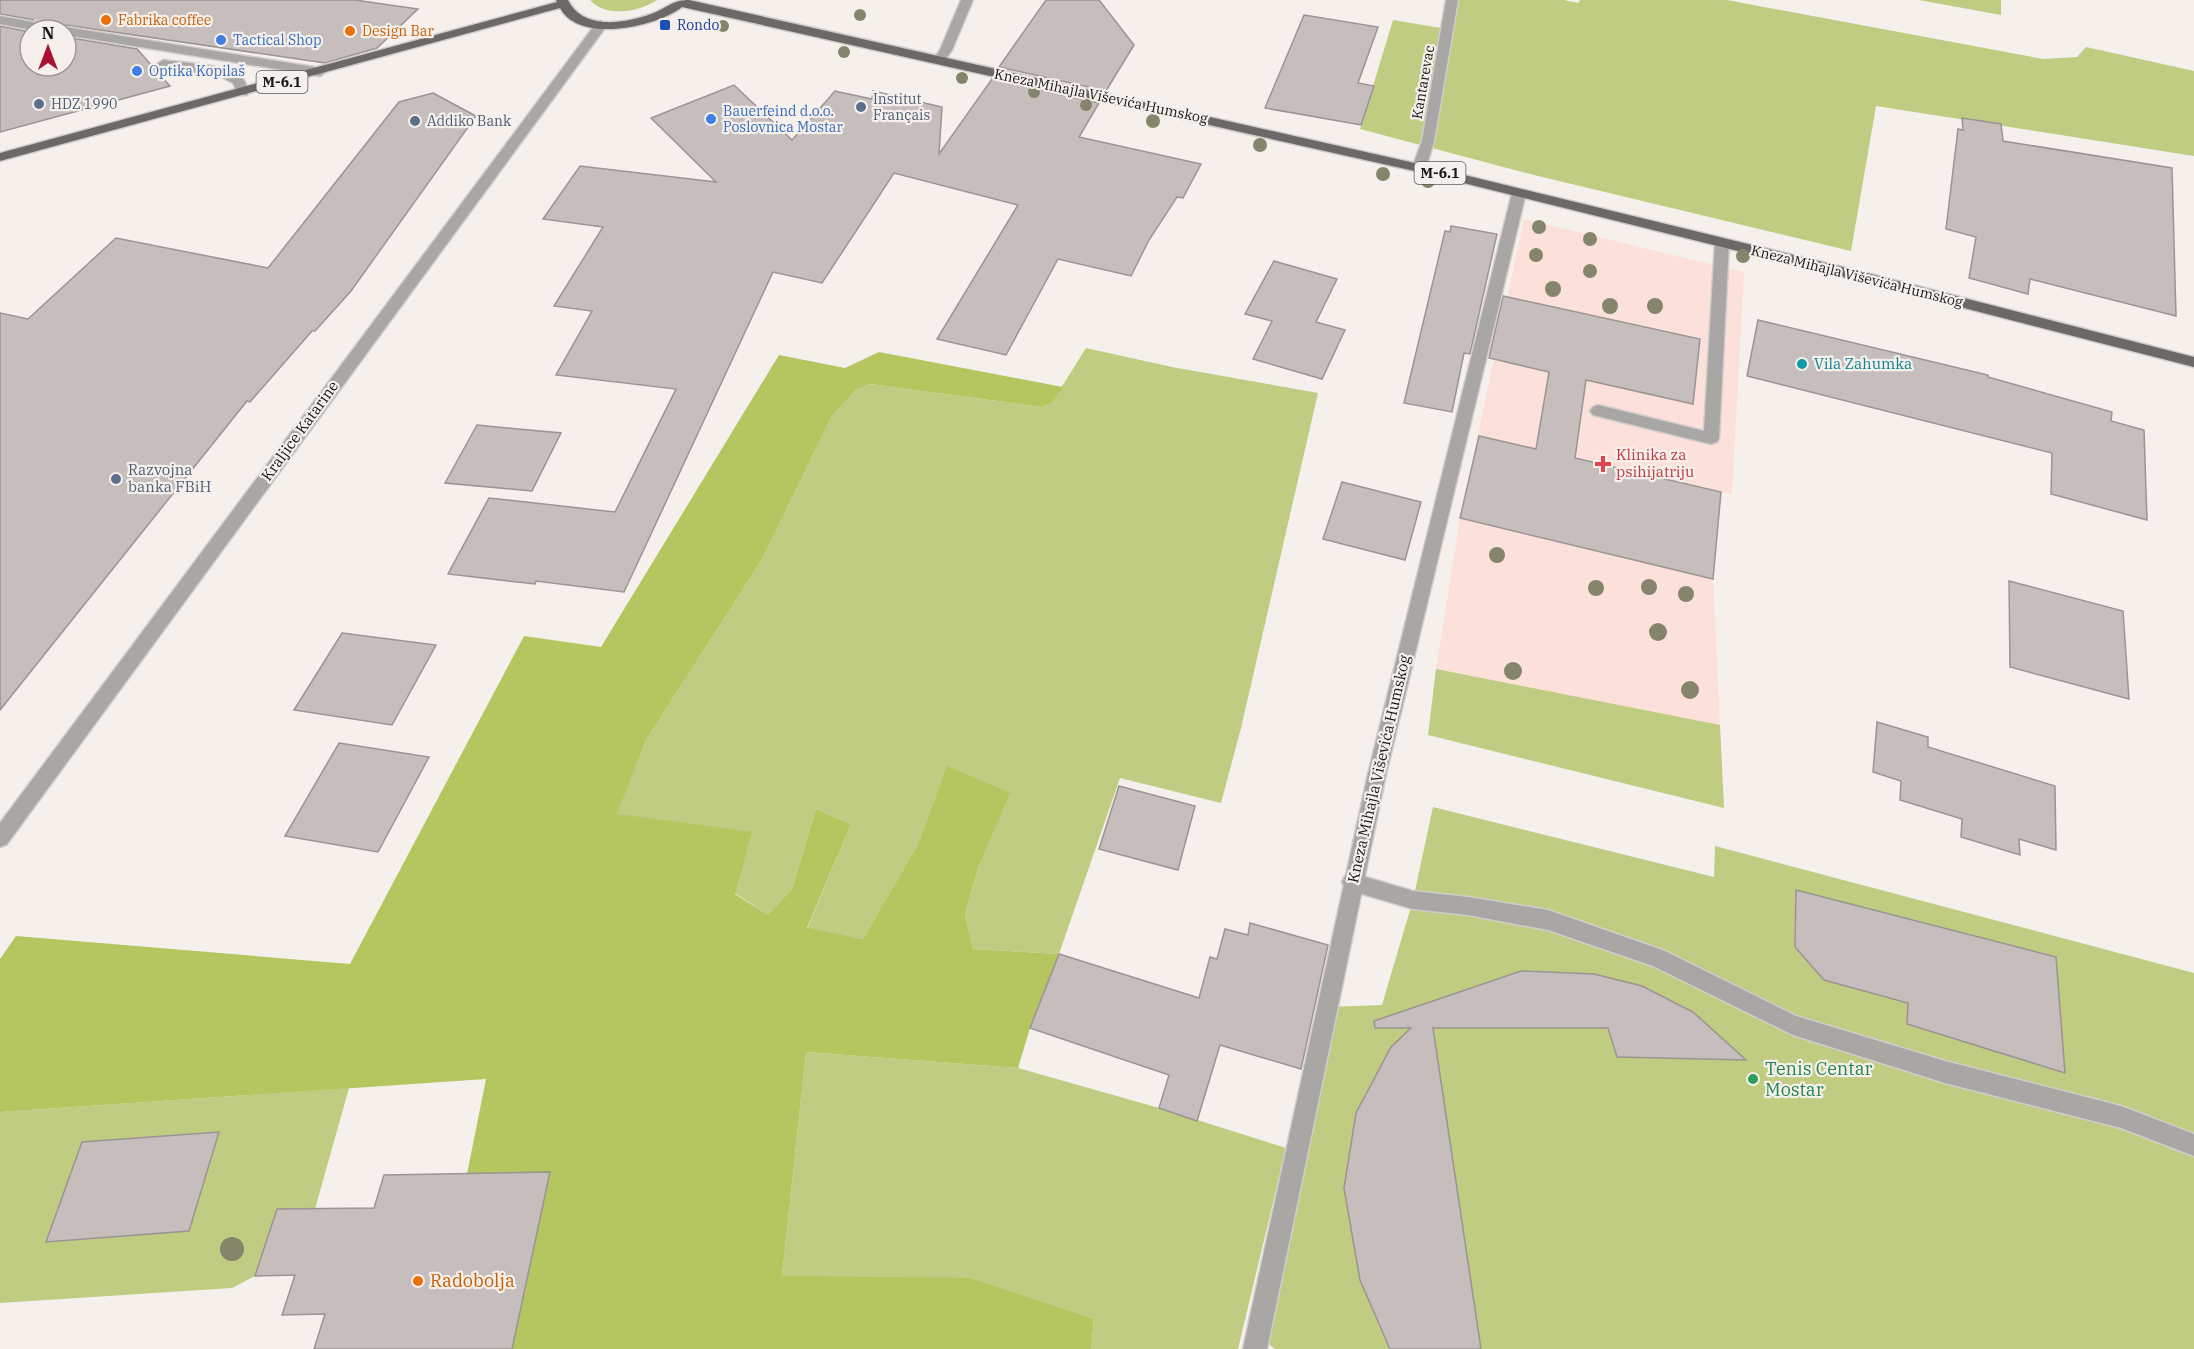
<svg xmlns="http://www.w3.org/2000/svg" width="2194" height="1349" font-family="'IBM Plex Serif',serif">
  <style>
    .medical { fill: #fbe1da }
    .green { fill: #bfcc81 }
    .forest { fill: #b5c55f }
    .building { fill: #c5bebc; stroke: #9b9493; stroke-width: 1.5 }
    .lines { fill: none; stroke-linecap: round; stroke-linejoin: round }
    .pedestrian-tunnel { stroke: #d5cfcc; stroke-width: 14; stroke-dasharray: 14 7; stroke-linecap: butt }
    .service-casing { stroke: #d3cdca; stroke-width: 3 }
    .pedestrian-casing { stroke: #d3cdca; stroke-width: 3 }
    .minor-casing { stroke: #d3cdca; stroke-width: 3 }
    .primary-casing { stroke: #d3cdca; stroke-width: 3 }
    .service { fill: #a9a6a6; fill-rule: evenodd }
    .pedestrian { fill: #a9a6a6; fill-rule: evenodd }
    .minor { fill: #a9a6a6; fill-rule: evenodd }
    .primary { fill: #6d6868; fill-rule: evenodd }
    .tree { fill: #85856b }
    .food-dot { fill: #e8710a; stroke: #f6f0ec; stroke-width: 2 }
    .transit-dot { fill: #1a4fb4; stroke: #f6f0ec; stroke-width: 2 }
    .shop-dot { fill: #3f7fe0; stroke: #f6f0ec; stroke-width: 2 }
    .service-dot { fill: #5c6f8a; stroke: #f6f0ec; stroke-width: 2 }
    .culture-dot { fill: #0f9aa8; stroke: #f6f0ec; stroke-width: 2 }
    .health-dot { fill: #e0444e; stroke: #f6f0ec; stroke-width: 2 }
    .leisure-dot { fill: #2e9e5b; stroke: #f6f0ec; stroke-width: 2 }
    .labels { text-anchor: middle; stroke-width: 4.5; stroke-linejoin: round; paint-order: stroke }
    .far-food-label { font-size: 14px; fill: #c56008; stroke: #f6f0ec; text-anchor: start }
    .far-transit-label { font-size: 14px; fill: #164399; stroke: #f6f0ec; text-anchor: start }
    .far-shop-label { font-size: 14px; fill: #366cbe; stroke: #f6f0ec; text-anchor: start }
    .shield { fill: #f6f0ec; stroke: #5b5856; stroke-width: 1.5 }
    .shield-label { font-size: 14px; font-weight: bold; fill: #191716 }
    .far-street-label { font-size: 14px; fill: #191716; stroke: #f6f0ec }
    .far-service-label { font-size: 14px; fill: #4e5e75; stroke: #f6f0ec; text-anchor: start }
    .culture-label { font-size: 15px; fill: #0d838f; stroke: #f6f0ec; text-anchor: start }
    .street-label { font-size: 15px; fill: #191716; stroke: #f6f0ec }
    .health-label { font-size: 15px; fill: #be3a42; stroke: #f6f0ec; text-anchor: start }
    .service-label { font-size: 15px; fill: #4e5e75; stroke: #f6f0ec; text-anchor: start }
    .near-leisure-label { font-size: 18px; fill: #27864d; stroke: #f6f0ec; text-anchor: start }
    .near-food-label { font-size: 18px; fill: #c56008; stroke: #f6f0ec; text-anchor: start }
  </style>
  <rect width="100%" height="100%" fill="#f6f0ec"/>
  <path class="medical" d="M1524 219 1744 272 1732 494 1721 492 1713 579 1720 725 1436 669 1460 518Z"/>
  <g class="green">
    <path d="M590 0H657C639 12 606 18 590 0Z"/>
    <path d="M1452 0H1564L1578 3 1580 0H1727L2043 59 2077 57 2086 47 2194 71V156L1876 106 1851 251 1534 175 1360 129 1393 20 1447 29Z"/>
    <path d="M1919 0H2001V15Z"/>
    <path d="M1086 348 1172 367 1318 393 1241 728 1221 803 1120 778 1059 954 973 949 965 914 979 865 947 767 918 844 863 939 807 929 851 824 816 809 792 889 768 915 616 815 646 740 761 561 832 416 856 390 870 384 1042 407 1051 404Z"/>
    <path d="M1436 669 1720 725 1724 808 1428 735Z"/>
    <path d="M1433 807 1714 877 1715 846 2194 973V1349H1275L1258 1335 1327 1007 1382 1005 1413 900Z"/>
    <path d="M806 1052 1018 1068 1159 1108 1286 1148 1238 1349H1091L1094 1319 1044 1304 782 1276Z"/>
    <path d="M349 1088 315 1209 277 1210 255 1276 232 1288 0 1303V1112Z"/>
  </g>
  <path class="forest" d="M879 352 1063 387 1051 404 1042 407 870 384 856 390 832 416 761 561 646 740 617 814 752 832 735 894 768 915 792 889 816 809 851 824 807 928 863 939 918 844 947 766 1010 793 979 865 965 914 973 949 1059 954 1030 1028 1018 1068 806 1052 782 1276 969 1278 1094 1319 1091 1349H512L550 1173 467 1174 486 1079 0 1112V959L16 936 350 964 524 636 601 647 779 355 845 368Z"/>
  <g class="building">
    <path d="M0 0H355L418 9 377 48 325 63 66 25 59 30H37L41 25 34 20 0 14Z"/>
    <path d="M1046 0H1099L1134 45 1106 91 999 67Z"/>
    <path d="M1304 15 1378 27 1358 83 1374 86 1361 125 1265 108Z"/>
    <path d="M0 26 30 32V66H66V37L137 49 170 86 0 132Z"/>
    <path d="M992 79 1099 103 1079 137 1201 164 1183 198 1177 197 1149 240 1131 276 1058 259 1006 355 937 339 1018 205 894 173 822 283 773 272 624 592 536 581 535 584 448 574 489 498 615 512 676 389 556 375 592 311 554 306 603 227 543 219 580 166 716 182 651 118 734 85 792 140 835 91 872 99 873 91 942 107 939 154Z"/>
    <path d="M433 93 476 116 351 291 315 331H312L250 402 247 401 0 710V313L28 319 116 238 268 268 399 102Z"/>
    <path d="M1962 118 2001 124 2003 141 2172 168 2176 316 2030 279 2028 294 1969 278 1976 237 1946 229 1958 129 1963 130Z"/>
    <path d="M1451 226 1497 234 1470 354 1464 353 1452 412 1404 403 1445 231 1450 232Z"/>
    <path d="M1274 261 1337 279 1316 322 1345 330 1322 379 1253 359 1272 321 1245 314Z"/>
    <path d="M1503 296 1700 339 1693 404 1586 380 1575 458 1721 492 1713 579 1460 518 1479 436 1536 449 1549 372 1489 358Z"/>
    <path d="M1758 320 1988 375V377L2112 412 2111 421 2144 430 2147 520 2051 494 2052 453 1747 376Z"/>
    <path d="M477 425 561 433 532 491 445 483Z"/>
    <path d="M1342 482 1421 502 1405 560 1323 539Z"/>
    <path d="M2009 581 2123 611 2129 699 2010 667Z"/>
    <path d="M342 633 436 645 392 725 294 710Z"/>
    <path d="M1877 722 1928 737V747L2055 786 2056 850 2019 839 2020 855 1961 837 1962 819 1900 800 1901 781 1873 772Z"/>
    <path d="M339 743 429 757 378 852 285 836Z"/>
    <path d="M1119 786 1195 806 1178 870 1099 849Z"/>
    <path d="M1796 890 2056 957 2065 1073 1907 1024 1908 1003 1824 980 1795 947Z"/>
    <path d="M1250 923 1328 945 1301 1069 1220 1045 1197 1121 1159 1108 1169 1075 1030 1028 1059 954 1199 998 1210 957 1217 959 1225 929 1248 935Z"/>
    <path d="M1521 971 1594 974 1642 986 1693 1012 1746 1060 1617 1057 1608 1028H1433L1481 1349H1390L1360 1280 1344 1188 1356 1113 1391 1047 1411 1028H1375L1374 1021Z"/>
    <path d="M219 1132 189 1231 46 1242 82 1142Z"/>
    <path d="M550 1172 512 1349H314L325 1314 282 1315 295 1275 255 1276 277 1209 374 1208 384 1175Z"/>
  </g>
  <g class="lines">
    <path class="pedestrian-tunnel" d="M33 26 61 30"/>
    <defs>
      <g id="service">
        <path d="M961 0H973L952 50 943 63H935L933 60 940 50Z"/>
        <path d="M163 60C182 63 230 64 243 79 246 83 247 88 249 92L247 95H239L233 83 219 76 159 67 157 64Z"/>
        <path d="M1722 238 1729 242 1719 438 1717 442 1711 444 1593 415 1590 411 1593 407 1598 405 1704 431 1715 242Z"/>
        <path d="M1352 873 1413 891 1468 897 1548 910 1665 951 1796 1016 1945 1061 2121 1106 2194 1134V1156L2121 1128 1945 1083 1793 1035 1653 966 1548 930 1468 915 1413 909 1352 891 1345 888 1342 882 1345 876Z"/>
      </g>
      <g id="pedestrian">
        <path d="M0 16 33 22 39 26 33 30 0 24Z"/>
        <path d="M66 27 320 68 326 72 320 76 66 35V30H61Z"/>
      </g>
      <g id="minor">
        <path d="M1446 0H1458L1434 141 1426 168 1419 172 1412 168 1422 141Z"/>
        <path d="M601 21 607 25 605 28 7 844 0 847V823L597 22Z"/>
        <path d="M1519 189 1526 193 1386 774 1267 1349H1243L1368 774 1512 193Z"/>
      </g>
      <path id="primary" d="M556 0H568C583 30 623 24 651 14 666 9 672 0 689 0L1419 164 1859 271 2194 357V367L1859 281 1419 172 682 7C657 27 579 44 560 8L0 161V153L557 2Z"/>
    </defs>
    <use href="#service" class="service-casing"/>
    <use href="#pedestrian" class="pedestrian-casing"/>
    <use href="#minor" class="minor-casing"/>
    <use href="#primary" class="primary-casing"/>
    <use href="#service" class="service"/>
    <use href="#pedestrian" class="pedestrian"/>
    <use href="#minor" class="minor"/>
    <use href="#primary" class="primary"/>
  </g>
  <g class="tree">
    <circle cx="860" cy="15" r="6"/>
    <circle cx="723" cy="26" r="6"/>
    <circle cx="844" cy="52" r="6"/>
    <circle cx="962" cy="78" r="6"/>
    <circle cx="1034" cy="92" r="6"/>
    <circle cx="1086" cy="105" r="6"/>
    <circle cx="1153" cy="121" r="7"/>
    <circle cx="1260" cy="145" r="7"/>
    <circle cx="1383" cy="174" r="7"/>
    <circle cx="1428" cy="181" r="7"/>
    <circle cx="1539" cy="227" r="7"/>
    <circle cx="1590" cy="239" r="7"/>
    <circle cx="1536" cy="255" r="7"/>
    <circle cx="1743" cy="256" r="7"/>
    <circle cx="1590" cy="271" r="7"/>
    <circle cx="1553" cy="289" r="8"/>
    <circle cx="1610" cy="306" r="8"/>
    <circle cx="1655" cy="306" r="8"/>
    <circle cx="1497" cy="555" r="8"/>
    <circle cx="1649" cy="587" r="8"/>
    <circle cx="1596" cy="588" r="8"/>
    <circle cx="1686" cy="594" r="8"/>
    <circle cx="1658" cy="632" r="9"/>
    <circle cx="1513" cy="671" r="9"/>
    <circle cx="1690" cy="690" r="9"/>
    <circle cx="232" cy="1249" r="12"/>
  </g>
  <g class="food-dot">
    <circle cx="106" cy="20" r="6"/>
    <circle cx="350" cy="31" r="6"/>
    <circle cx="418" cy="1281" r="6"/>
  </g>
  <rect class="transit-dot" x="659" y="19" width="12" height="12" rx="3"/>
  <g class="shop-dot">
    <circle cx="221" cy="40" r="6"/>
    <circle cx="137" cy="71" r="6"/>
    <circle cx="711" cy="119" r="6"/>
  </g>
  <g class="service-dot">
    <circle cx="39" cy="104" r="6"/>
    <circle cx="861" cy="107" r="6"/>
    <circle cx="415" cy="121" r="6"/>
    <circle cx="116" cy="479" r="6"/>
  </g>
  <circle class="culture-dot" cx="1802" cy="364" r="6"/>
  <path class="health-dot" d="M1600 455h6v6h6v6h-6v6h-6v-6h-6v-6h6z"/>
  <circle class="leisure-dot" cx="1753" cy="1079" r="6"/>
  <g class="labels">
    <g class="far-food-label">
      <text x="118" y="25">Fabrika coffee</text>
      <text x="362" y="36">Design Bar</text>
    </g>
    <g class="far-transit-label">
      <text x="677" y="30">Rondo</text>
    </g>
    <g class="far-shop-label">
      <text x="233" y="45">Tactical Shop</text>
      <text x="149" y="76">Optika Kopilaš</text>
      <text x="723" y="116">Bauerfeind d.o.o.<tspan x="723" dy="16">Poslovnica Mostar</tspan></text>
    </g>
    <g class="shield">
      <rect x="256.5" y="71" width="51" height="22" rx="4.5"/>
      <rect x="1414.5" y="162" width="51" height="22" rx="4.5"/>
    </g>
    <g class="shield-label">
      <text x="282" y="87">M-6.1</text>
      <text x="1440" y="178">M-6.1</text>
    </g>
    <g class="far-street-label">
      <text transform="translate(1423 82) rotate(-80)" y="5">Kantarevac</text>
      <text transform="translate(1101 96) rotate(12)" y="5">Kneza Mihajla Viševića Humskog</text>
      <text transform="translate(1857 276) rotate(14)" y="5">Kneza Mihajla Viševića Humskog</text>
    </g>
    <g class="far-service-label">
      <text x="873" y="104">Institut<tspan x="873" dy="16">Français</tspan></text>
      <text x="51" y="109">HDZ 1990</text>
      <text x="427" y="126">Addiko Bank</text>
    </g>
    <g class="culture-label">
      <text x="1814" y="369">Vila Zahumka</text>
    </g>
    <g class="street-label">
      <text transform="translate(300 431) rotate(-54)" y="5">Kraljice Katarine</text>
      <text transform="translate(1379 769) rotate(-77)" y="5">Kneza Mihajla Viševića Humskog</text>
    </g>
    <g class="health-label">
      <text x="1616" y="460">Klinika za<tspan x="1616" dy="17">psihijatriju</tspan></text>
    </g>
    <g class="service-label">
      <text x="128" y="475">Razvojna<tspan x="128" dy="17">banka FBiH</tspan></text>
    </g>
    <g class="near-leisure-label">
      <text x="1765" y="1075">Tenis Centar<tspan x="1765" dy="21">Mostar</tspan></text>
    </g>
    <g class="near-food-label">
      <text x="430" y="1287">Radobolja</text>
    </g>
  </g>
  <g transform="translate(48 48)"><circle r="28" fill="#f6f0ec" stroke="#9e9996" stroke-width="1.5"/>
  <path d="M0-4.5L10 22L0 15L-10 22Z" fill="#a91232"/>
  <text y="-9" font-size="16" font-weight="bold" text-anchor="middle" fill="#191716">N</text>
  </g>
</svg>
